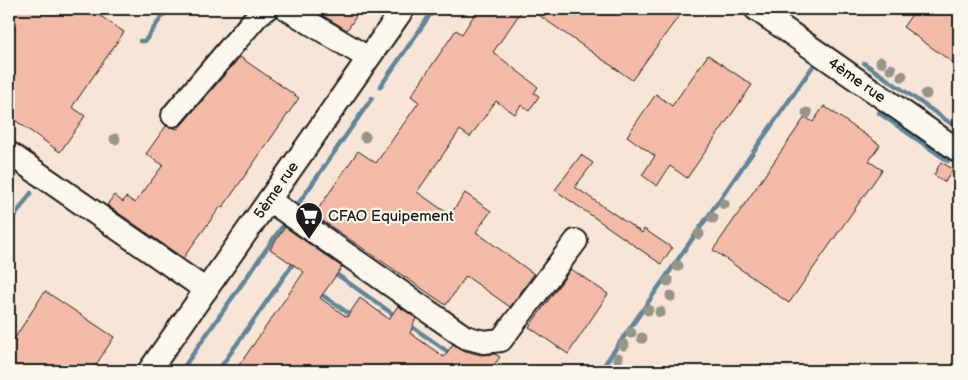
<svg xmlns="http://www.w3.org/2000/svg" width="968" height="380" font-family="'Balsamiq Sans',sans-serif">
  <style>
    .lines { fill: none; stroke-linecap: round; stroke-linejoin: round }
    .stream { stroke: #5f8699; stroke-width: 4.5 }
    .building { fill: #f3bba7; stroke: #1c1c1c }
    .minor-casing { stroke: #1c1c1c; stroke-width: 26 }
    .minor { stroke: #fbf7ec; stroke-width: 22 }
    .tree { fill: #959687 }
    .labels { text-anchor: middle; stroke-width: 4.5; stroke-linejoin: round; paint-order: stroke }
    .street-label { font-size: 15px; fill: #1c1c1c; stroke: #fbf7ec }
    .poi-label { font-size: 15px; fill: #1c1c1c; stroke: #fbf7ec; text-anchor: start }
  </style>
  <rect width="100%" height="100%" fill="#f9e5d7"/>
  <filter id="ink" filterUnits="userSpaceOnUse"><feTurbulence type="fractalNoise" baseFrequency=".02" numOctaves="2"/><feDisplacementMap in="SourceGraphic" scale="10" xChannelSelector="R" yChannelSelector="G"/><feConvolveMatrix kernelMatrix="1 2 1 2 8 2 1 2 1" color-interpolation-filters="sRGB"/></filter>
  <g filter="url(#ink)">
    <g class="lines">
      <g class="stream">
        <path d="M140 41H145L167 9"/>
        <path d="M864 63 959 129"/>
        <path d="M380 87 432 12"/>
        <path d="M879 113 948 161"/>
        <path d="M294 210 372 98"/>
        <path d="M9 224 31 193"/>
        <path d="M332 271 397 317"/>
        <path d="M322 295 354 317"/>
        <path d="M408 324 451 354"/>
        <path d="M181 371 286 221"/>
        <path d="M218 371 295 261"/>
        <path d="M600 371 818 59"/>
      </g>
    </g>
    <g class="building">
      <path d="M9 9H90L124 32 72 107 85 116 60 152 9 116Z"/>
      <path d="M312 9H361L347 30Z"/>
      <path d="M478 9H523L493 52 538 87 534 93 539 96 529 111 521 105 515 114 496 101 470 137 460 130 417 192 450 215 465 193 491 211 476 232 534 274 510 307 466 276 446 305 314 215 358 151 376 163 419 102 411 96 456 30 462 34Z"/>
      <path d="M530 9H684L632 80Z"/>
      <path d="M916 9H959V67L903 27Z"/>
      <path d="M708 55 752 85 687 178 670 166 657 186 642 175 655 156 627 136 656 94 672 106Z"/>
      <path d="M240 57 299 98 223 207 221 206 183 258 107 205 114 195 123 202 126 197 135 203 163 165 146 154 166 126 178 129Z"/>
      <path d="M824 106 880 145 869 161 882 170 789 303 713 250 805 117 813 122Z"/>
      <path d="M581 155 593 163 575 187 642 233 644 229 672 248 661 264 555 190Z"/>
      <path d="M941 162 953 169 945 182 934 175Z"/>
      <path d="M285 227 342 267 320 298 347 317 360 298 389 319 398 306 416 318 410 333 444 357 453 344 462 350 481 355 495 354 500 357 490 371H235L304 272 270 249Z"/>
      <path d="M571 269 608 294 568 354 529 327Z"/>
      <path d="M45 291 114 337 92 371H9V347Z"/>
    </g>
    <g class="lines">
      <defs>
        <g id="minor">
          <path d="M287 9 368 58"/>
          <path d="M756 9 959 151"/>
          <path d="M173 115 258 15 266 9"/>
          <path d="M9 153 206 290"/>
          <path d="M269 200 465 337 484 342 501 340 576 241"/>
          <path d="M149 371 403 9"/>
        </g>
      </defs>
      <use href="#minor" class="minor-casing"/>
      <use href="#minor" class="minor"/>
    </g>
    <g class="tree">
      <circle cx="881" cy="62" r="5.5"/>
      <circle cx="891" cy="69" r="5.5"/>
      <circle cx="902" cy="76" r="5.5"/>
      <circle cx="926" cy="94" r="5.5"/>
      <circle cx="807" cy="113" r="5.5"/>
      <circle cx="365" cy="137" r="5.5"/>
      <circle cx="115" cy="139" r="5.5"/>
      <circle cx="724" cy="204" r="5.5"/>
      <circle cx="713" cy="218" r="5.5"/>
      <circle cx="699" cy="234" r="5.5"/>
      <circle cx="678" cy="266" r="5.5"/>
      <circle cx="668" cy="281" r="5.5"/>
      <circle cx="671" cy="296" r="5.5"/>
      <circle cx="648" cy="310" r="5.5"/>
      <circle cx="660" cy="312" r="5.5"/>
      <circle cx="631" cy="333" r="5.5"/>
      <circle cx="642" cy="338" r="5.5"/>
      <circle cx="624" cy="345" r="5.5"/>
      <circle cx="618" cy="358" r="5.5"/>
    </g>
  </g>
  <defs>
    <symbol id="supermarket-pin" viewBox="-11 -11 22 30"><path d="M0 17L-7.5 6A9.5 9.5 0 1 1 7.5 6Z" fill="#1c1c1c" stroke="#fbf7ec"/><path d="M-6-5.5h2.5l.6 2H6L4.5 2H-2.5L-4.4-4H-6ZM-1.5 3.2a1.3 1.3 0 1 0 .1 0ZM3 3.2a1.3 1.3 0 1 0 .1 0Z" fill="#fff"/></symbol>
  </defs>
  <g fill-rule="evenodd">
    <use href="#supermarket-pin" x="293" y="200" width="32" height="43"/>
  </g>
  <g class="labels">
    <g class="street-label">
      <text transform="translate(857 80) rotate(35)" y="5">4ème rue</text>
      <text transform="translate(276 190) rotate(-55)" y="5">5ème rue</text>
    </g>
    <g class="poi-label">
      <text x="328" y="221">CFAO Equipement</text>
    </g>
  </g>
  <rect width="968" height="380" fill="none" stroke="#fbf7ec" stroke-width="30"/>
  <rect x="15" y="15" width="938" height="350" fill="none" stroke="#1c1c1c" stroke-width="2" filter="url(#ink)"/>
</svg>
